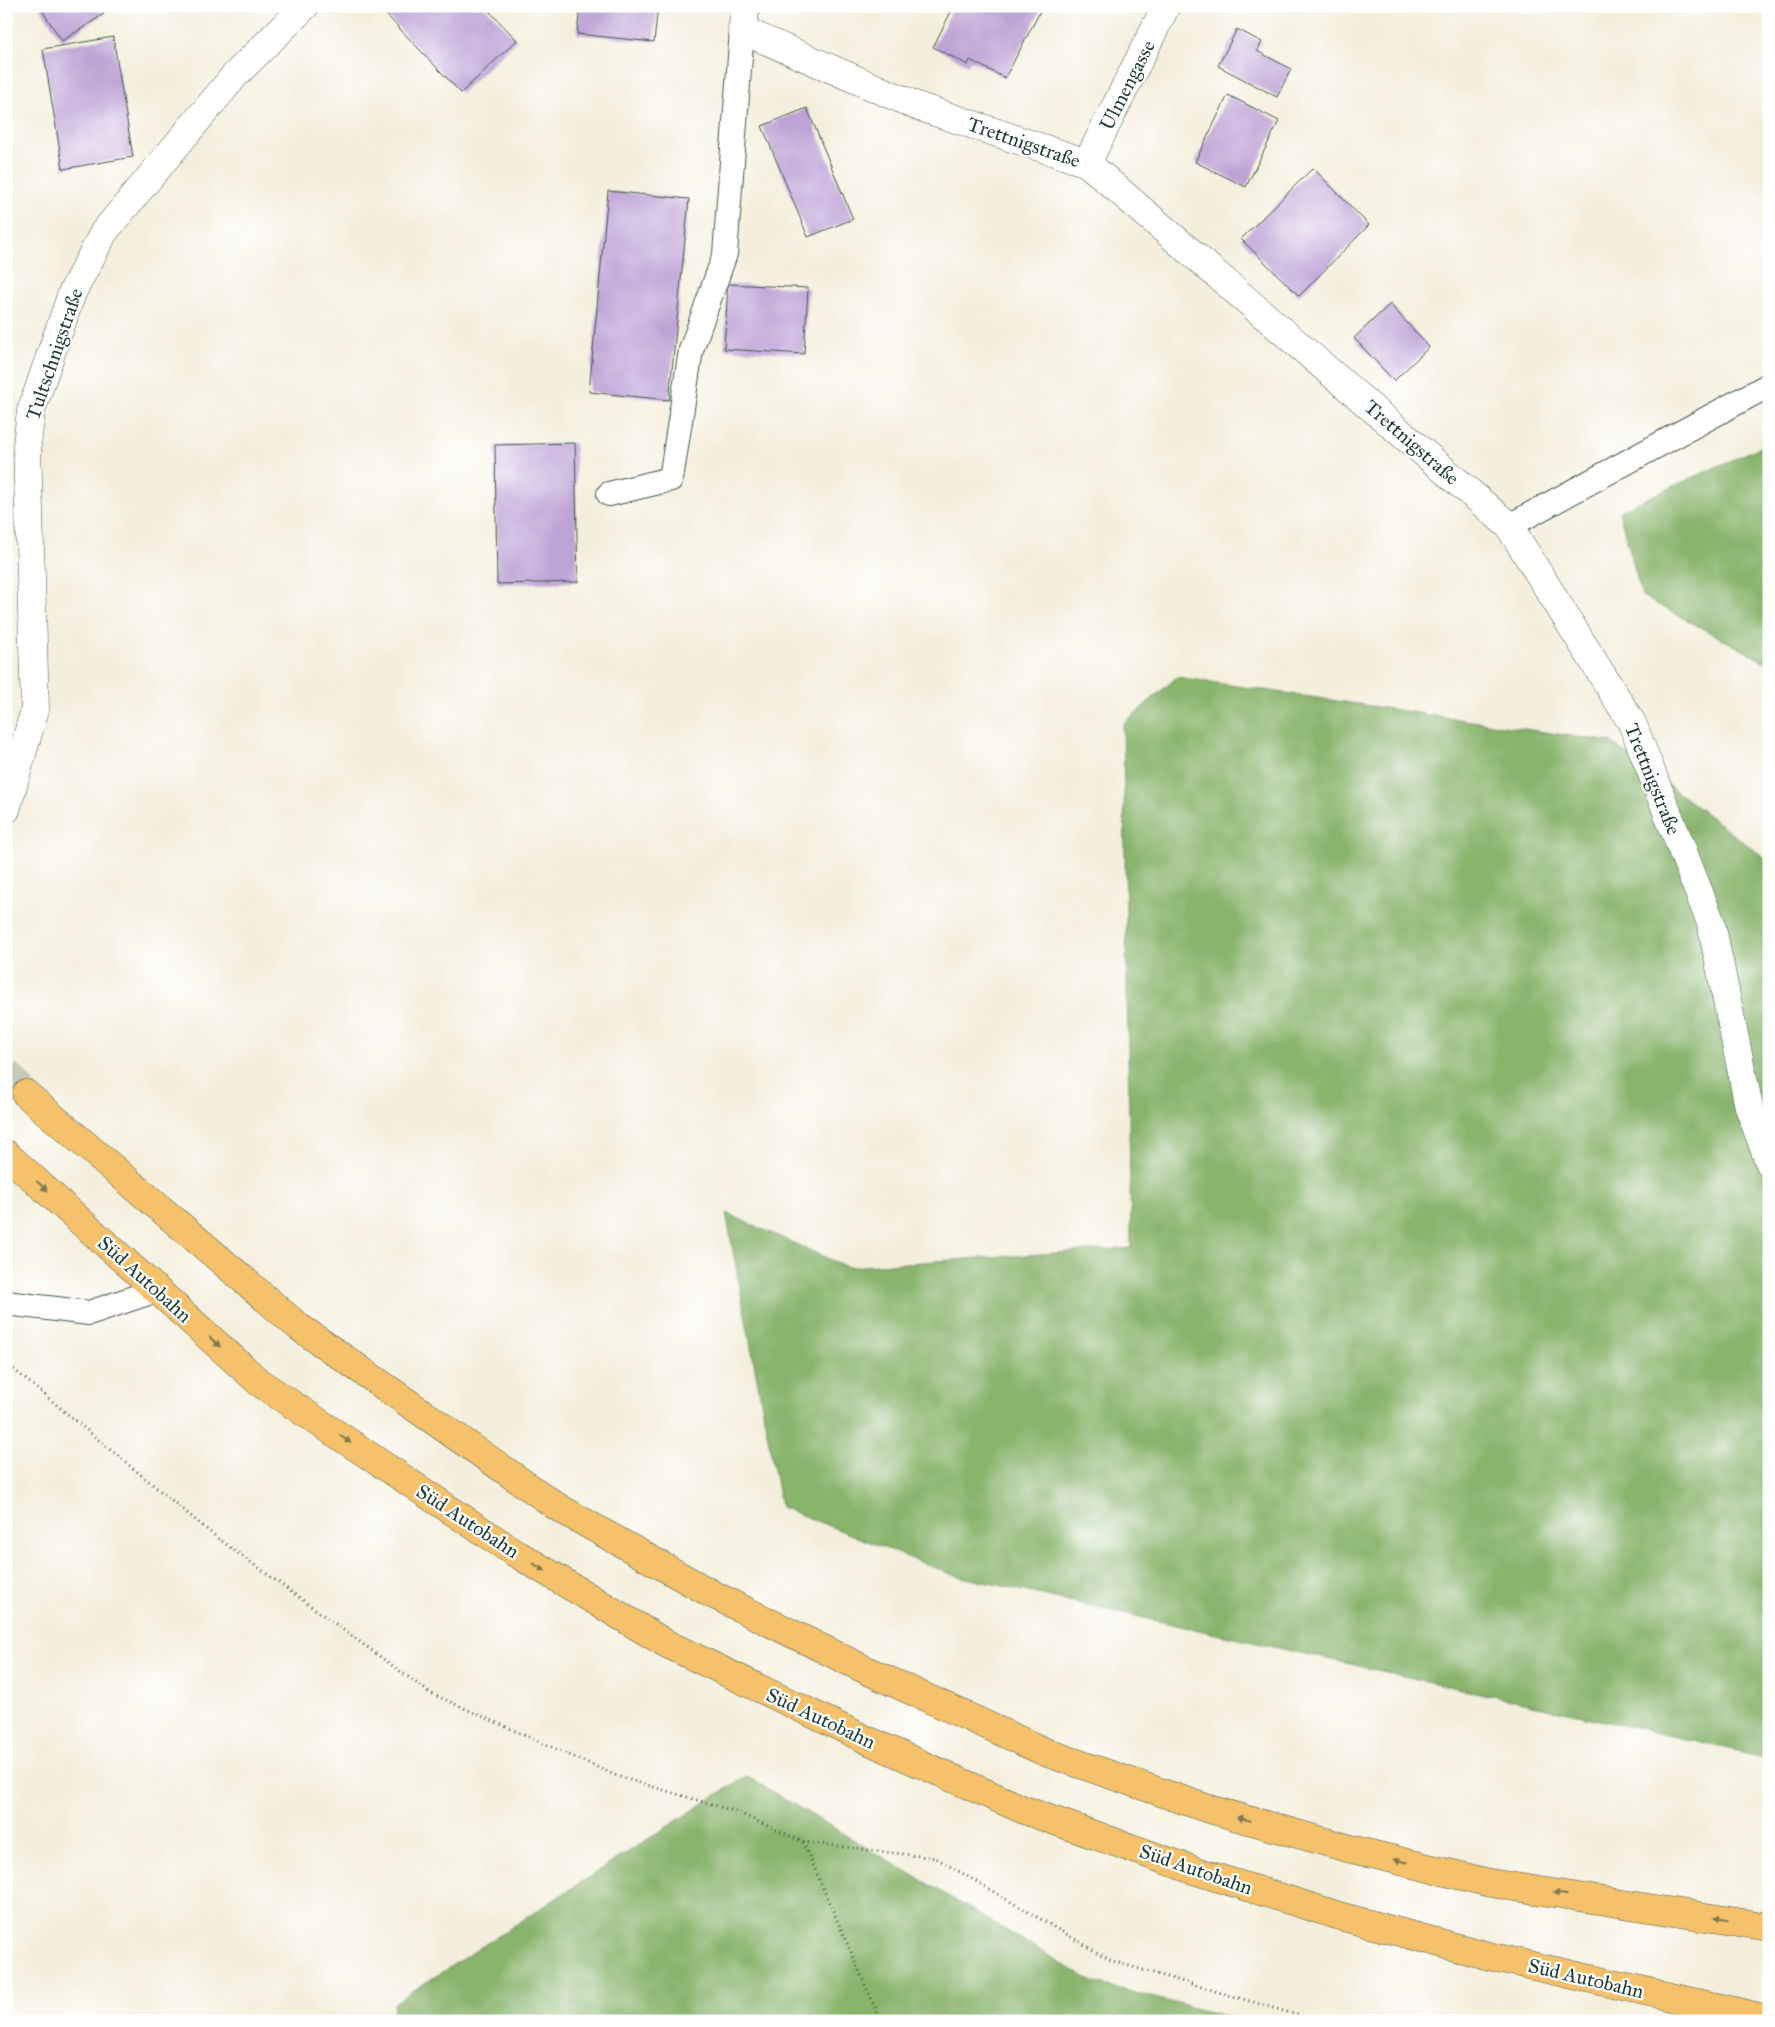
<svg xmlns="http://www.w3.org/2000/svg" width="1775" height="2027" font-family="'IM FELL Great Primer',serif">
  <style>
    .forest { fill: #88b46c; stroke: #547850 }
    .building { fill: #bea3d6 }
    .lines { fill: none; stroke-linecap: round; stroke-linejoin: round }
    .highway-tunnel { stroke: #c9cbba; stroke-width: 28; stroke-dasharray: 28 14; stroke-linecap: butt }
    .lane-casing { stroke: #3f584d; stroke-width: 26 }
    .street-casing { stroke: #3f584d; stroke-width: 29 }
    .highway-casing { stroke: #3f584d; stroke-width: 29 }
    .path { stroke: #3f584d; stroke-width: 3; stroke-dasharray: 1 4; stroke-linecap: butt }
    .lane { stroke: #fff; stroke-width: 24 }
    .street { stroke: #fff; stroke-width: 28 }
    .highway { stroke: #f5c16b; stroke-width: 28 }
    .oneway { fill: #7f784d }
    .labels { text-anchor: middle; stroke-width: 4.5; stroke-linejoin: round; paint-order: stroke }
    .street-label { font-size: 20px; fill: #1f3d34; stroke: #fff }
  </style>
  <rect width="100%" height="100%" fill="#fff"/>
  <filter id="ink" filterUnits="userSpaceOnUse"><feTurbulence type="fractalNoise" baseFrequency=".02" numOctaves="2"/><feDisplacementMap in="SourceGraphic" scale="10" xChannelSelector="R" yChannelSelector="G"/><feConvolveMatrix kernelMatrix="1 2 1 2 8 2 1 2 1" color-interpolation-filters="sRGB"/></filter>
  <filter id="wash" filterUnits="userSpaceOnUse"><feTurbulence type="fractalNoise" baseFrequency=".0096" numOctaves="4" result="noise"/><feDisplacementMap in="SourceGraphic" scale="20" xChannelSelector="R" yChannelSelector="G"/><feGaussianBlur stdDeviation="1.12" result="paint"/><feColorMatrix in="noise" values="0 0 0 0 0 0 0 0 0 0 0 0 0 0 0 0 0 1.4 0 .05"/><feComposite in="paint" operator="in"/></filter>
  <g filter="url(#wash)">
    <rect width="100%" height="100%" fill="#f4efdc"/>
    <g class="forest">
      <path d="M1769 443V664L1642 596 1619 511Z"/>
      <path d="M1177 677 1611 742 1769 861V1758L953 1575 781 1507 726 1213 847 1267 1131 1248 1123 724Z"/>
      <path d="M746 1776 1093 1982 1244 2021H393L394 2003Z"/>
    </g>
    <g id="blocks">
      <g class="building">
        <path d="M39 6H99L104 14 62 41Z"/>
        <path d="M380 6H484L517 40 461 93 379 7Z"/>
        <path d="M580 6H658L654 42 577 34Z"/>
        <path d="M954 6H1043L1005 78 970 60 968 65 933 47Z"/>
        <path d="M1237 29 1262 42 1257 51 1291 69 1277 97 1218 66Z"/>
        <path d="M113 37 133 157 63 169 43 49Z"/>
        <path d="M1228 95 1279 121 1246 187 1195 162Z"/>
        <path d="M807 108 853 219 808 237 762 126Z"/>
        <path d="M1313 168 1369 225 1299 296 1241 239Z"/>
        <path d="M608 191 689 199 669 400 589 392Z"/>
        <path d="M728 284 808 288 804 354 724 349Z"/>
        <path d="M1390 304 1429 347 1394 381 1354 338Z"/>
        <path d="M575 443 578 582 497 584 495 445Z"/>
      </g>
    </g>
  </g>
  <g filter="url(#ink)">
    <use href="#blocks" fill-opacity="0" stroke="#3f584d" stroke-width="1"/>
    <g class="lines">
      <path class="highway-tunnel" d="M6 1071 26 1094"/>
      <defs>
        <g id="lane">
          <path d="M609 494 671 479 691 350 725 254 742 30"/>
          <path d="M1509 526 1769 385"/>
          <path d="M6 1303 89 1313 157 1290"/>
        </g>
        <g id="street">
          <path d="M746 6 742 30 917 106 1087 163 1509 526 1632 723 1711 923 1749 1107 1769 1162"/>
          <path d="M1087 163 1166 6"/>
          <path d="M6 810 35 709 27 445 31 411 72 293 104 232 236 74 305 6"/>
        </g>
        <g id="highway">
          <path d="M26 1094 299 1327 559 1508 712 1594 866 1670 1045 1752 1209 1809 1351 1849 1490 1883 1769 1927"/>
          <path d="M6 1154 260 1383 512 1551 667 1644 867 1740 1024 1810 1196 1871 1343 1917 1489 1956 1769 2019"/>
        </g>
      </defs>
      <use href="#lane" class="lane-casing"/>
      <use href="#street" class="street-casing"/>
      <use href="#highway" class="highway-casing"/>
      <g class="path">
        <path d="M6 1363 216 1537 430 1693 617 1776 737 1812 803 1842 881 2021"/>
        <path d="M803 1842 936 1858 1112 1961 1318 2021"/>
      </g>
      <use href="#lane" class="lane"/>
      <use href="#street" class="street"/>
      <use href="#highway" class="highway"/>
    </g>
    <defs><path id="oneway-solid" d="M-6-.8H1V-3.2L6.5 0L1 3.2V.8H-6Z" transform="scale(1.25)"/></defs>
    <g class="oneway">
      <use href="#oneway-solid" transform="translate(42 1186) rotate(42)"/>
      <use href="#oneway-solid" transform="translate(215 1342) rotate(42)"/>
      <use href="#oneway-solid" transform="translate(345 1439) rotate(34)"/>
      <use href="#oneway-solid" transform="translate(539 1567) rotate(31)"/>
      <use href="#oneway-solid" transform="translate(1244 1819) rotate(-164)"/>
      <use href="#oneway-solid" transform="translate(1401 1861) rotate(-166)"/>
      <use href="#oneway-solid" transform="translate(1560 1894) rotate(-171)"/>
      <use href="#oneway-solid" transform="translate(1721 1919) rotate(-171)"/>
    </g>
  </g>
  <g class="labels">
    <g class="street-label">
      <text transform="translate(1127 85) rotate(-63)" y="7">Ulmengasse</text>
      <text transform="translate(1024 142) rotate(19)" y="7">Trettnigstraße</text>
      <text transform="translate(54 354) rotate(-71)" y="7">Tultschnigstraße</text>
      <text transform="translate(1412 442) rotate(41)" y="7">Trettnigstraße</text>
      <text transform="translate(1653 779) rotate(68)" y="7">Trettnigstraße</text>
      <text transform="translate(145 1279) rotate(42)" y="7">Süd Autobahn</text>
      <text transform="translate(468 1521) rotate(33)" y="7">Süd Autobahn</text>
      <text transform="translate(821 1718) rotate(25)" y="7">Süd Autobahn</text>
      <text transform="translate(1196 1869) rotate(19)" y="7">Süd Autobahn</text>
      <text transform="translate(1586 1978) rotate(13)" y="7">Süd Autobahn</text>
    </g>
  </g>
  <rect width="1775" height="2027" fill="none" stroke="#fff" stroke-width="25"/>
</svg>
